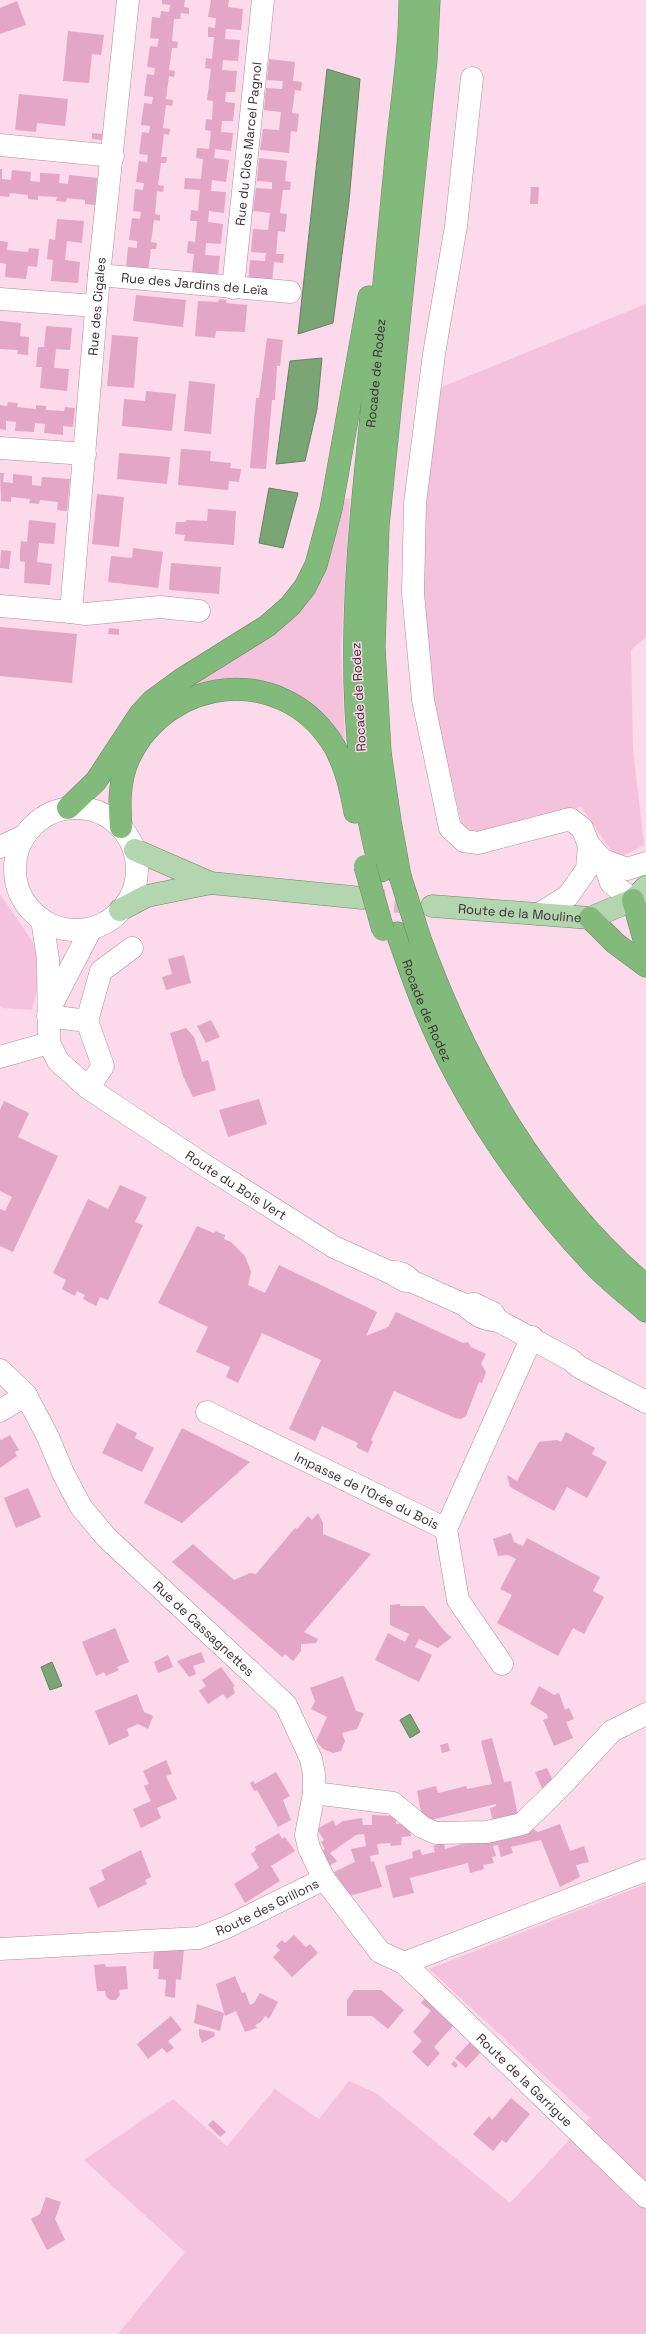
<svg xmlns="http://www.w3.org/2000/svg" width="646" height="2334" font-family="'Space Grotesk',sans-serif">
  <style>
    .green { fill: #f5c2dd }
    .water { fill: #7aa575; stroke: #678162 }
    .building { fill: #e3a6c7 }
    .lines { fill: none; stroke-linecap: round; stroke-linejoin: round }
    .major-tunnel { stroke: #d5b7c6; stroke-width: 22; stroke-dasharray: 22 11; stroke-linecap: butt }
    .minor-casing { stroke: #ad8d9e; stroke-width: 23 }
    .major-casing { stroke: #688962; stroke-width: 23 }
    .highway-casing { stroke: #688962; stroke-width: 23 }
    .minor { stroke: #fff; stroke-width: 22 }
    .major { stroke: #b3d6b0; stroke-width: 22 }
    .highway { stroke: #81ba7b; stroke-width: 22 }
    .highway-bridge-casing { stroke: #688962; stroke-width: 23; stroke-linecap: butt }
    .highway-bridge { stroke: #81ba7b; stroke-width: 22 }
    .labels { text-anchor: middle; stroke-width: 3; stroke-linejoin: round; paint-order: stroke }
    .street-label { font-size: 13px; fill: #3a2d34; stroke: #fcd9eb }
  </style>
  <rect width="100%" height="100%" fill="#fcd9eb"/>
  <g class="green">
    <path d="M646 304V637L631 650 633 749 644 845 617 859 581 807 475 833 462 825 434 704 423 610 421 513 437 389Z"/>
    <path d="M346 498 350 499 341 649 345 740 319 713 189 689 188 686 267 637 341 499Z"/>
    <path d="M0 894 36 947 37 990 32 1010 3 1008 0 1006Z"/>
    <path d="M646 1884V2334H118L185 2252 84 2160 173 2099 227 2146 275 2089 319 2119 349 2081 376 2093 510 2203 590 2118 429 1969Z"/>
  </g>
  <g class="water">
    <path d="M327 69 360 79 349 201 333 323 298 334Z"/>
    <path d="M322 358 317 409 305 461 276 464 290 361Z"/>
    <path d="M269 488 298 493 283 548 259 543Z"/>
    <path d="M52 1662 62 1686 50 1690 41 1667Z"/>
    <path d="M410 1714 420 1732 410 1738 400 1720Z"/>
  </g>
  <g class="building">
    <path d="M162 0H185L184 7 189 8V14L181 13 180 19H174L172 41 178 42 177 48H172L169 70 175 71 174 77 169 76 166 99 173 100 172 106 166 105 163 128 170 129 169 135 164 134 161 157H167L166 163H161L158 185 164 186 163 192 157 191 155 214 160 215V221L154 220 151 242 157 243 156 249H151L148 271 126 268 128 247 137 248V241L129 240 132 218 140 219 141 212 133 211 135 189 143 190 144 183 136 182 139 161 147 162 148 155 139 154 142 132 149 133 150 126 141 125 144 103 152 104 153 97 144 96 147 74 154 75 155 68 147 67 150 46 157 47 159 39 150 38 152 17 160 18 161 11 169 12 170 5 162 4Z"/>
    <path d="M211 0H229L228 7 243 9 241 30 226 29 225 39 240 40 238 61 223 60 222 70 237 71 235 92H226L225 102 235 103 233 121H222L221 132 233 133 231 151 215 149 214 158 229 160 226 182 212 180 211 191 226 192 224 213 209 211 208 222 223 224 221 244 206 243 205 255 220 256 218 275 192 273 194 254 187 253 188 241 195 242 197 221H190L191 210 198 211 200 190 184 189 185 178 201 179 203 159 196 158 197 148 209 149 211 131 205 130 206 119 212 120 213 101 207 100 211 69 205 68 206 58 212 59 214 37H208V27L215 28 216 18 208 17Z"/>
    <path d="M17 1 26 25 0 34V8Z"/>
    <path d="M68 31 104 35 101 55 92 54 89 83 63 81Z"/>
    <path d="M269 59 295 62 293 81 302 82 301 91 295 90 292 113 299 114 297 132 291 131 289 153 260 150 263 129 279 130 281 112 264 110 266 88 282 89 283 81 267 80Z"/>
    <path d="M19 94 68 99 65 126 37 123 36 132 15 130Z"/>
    <path d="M92 133 102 134V140L92 139Z"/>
    <path d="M259 158 287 161 285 181 291 182 290 190H283L280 213 287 214 285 232 278 231 276 254H284L283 263 274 262 272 284 248 282 250 260 265 261 266 253 251 252 253 229 268 230 270 213 253 211 256 188 272 189V182L257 181Z"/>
    <path d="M0 169H2V179L11 180 12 170 31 172 30 181 40 182V173L60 174 59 183 68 184 69 175 97 178 95 205 85 204V200L67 198 66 202 56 201 57 197 38 196V200L28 199V195L10 193 9 197 0 196Z"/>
    <path d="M531 187H539L538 204H530Z"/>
    <path d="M57 219 84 221 82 243 67 241 65 260 80 262 78 283 51 281 53 260 47 259 49 239 55 240Z"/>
    <path d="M0 241 8 242 7 250 28 252 29 248 39 249 37 267 28 266 26 279 5 277 6 264 0 263Z"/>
    <path d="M136 295 186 300 183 327 133 321Z"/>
    <path d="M219 299 227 300 226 303 247 305 245 332 216 331 215 338 195 336 198 301 218 302Z"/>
    <path d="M0 321 21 323 20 336 29 337 28 355 17 354 18 350 0 349Z"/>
    <path d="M46 326 72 328 70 350 56 349 55 358 54 368 69 369 67 391 40 388 42 367H36L38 347H44Z"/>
    <path d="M112 335 138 337 134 388 107 386Z"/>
    <path d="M267 338 283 340 280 366H277L275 400H272L266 469 250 468 256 398H259Z"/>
    <path d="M189 381 215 384 211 434 184 431Z"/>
    <path d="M146 391 176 394 172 431 122 426 124 399 145 401Z"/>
    <path d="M8 402 18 403 17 407 36 409V405L46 406V410L64 411 65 407 75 408 73 427 63 426V435L44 433 45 424 35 423 34 432 15 431 16 422 6 421V430L0 429V405L7 406Z"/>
    <path d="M181 449 211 451 210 461 231 463 230 468 241 469 239 482 229 481 228 490 178 485Z"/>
    <path d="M119 453 170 457 167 484 117 479Z"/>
    <path d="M0 473H4L3 482 13 483V474L32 476V485L41 486 42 477 70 479 67 511 57 510 58 502 40 500 39 504 29 503 30 499 11 497V502L1 501Z"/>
    <path d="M97 494 124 497 119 547 92 544Z"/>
    <path d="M208 509 236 511 234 545 184 541 185 535 175 534 176 522H186V520L207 521Z"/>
    <path d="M29 520 56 523 54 544 39 543 37 562 52 564 50 585 24 583 25 562 20 561V551L21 541 27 542Z"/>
    <path d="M133 548 163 552 158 588 108 582 111 556 132 558Z"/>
    <path d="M1 550 11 551 9 569 0 568Z"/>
    <path d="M171 563 221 567 219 594 169 590Z"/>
    <path d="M0 627 77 634 72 683 0 676Z"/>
    <path d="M109 628 119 629V635L108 634Z"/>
    <path d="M184 955 191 983 166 990 162 977 172 974 168 959Z"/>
    <path d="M211 1020 220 1037 206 1043 197 1026Z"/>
    <path d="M186 1028 194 1037 202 1062 208 1060 216 1090 193 1097 183 1076 170 1033Z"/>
    <path d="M259 1099 267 1124 228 1137 219 1110Z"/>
    <path d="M4 1101 29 1113 18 1137 58 1156 13 1252 0 1246V1209L5 1211 12 1197 0 1191V1110Z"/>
    <path d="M120 1185 147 1197 135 1222 143 1225 108 1300 100 1297 96 1306 83 1299 85 1295 77 1291 75 1296 62 1289 66 1280 53 1273 88 1199 108 1209Z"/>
    <path d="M197 1226 214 1233 215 1231 225 1235 224 1239 231 1242 245 1256 251 1272 248 1285 265 1293 279 1265 377 1312 366 1336 388 1327 396 1312 463 1343 468 1342 471 1347 486 1354 481 1364 486 1372 482 1383 479 1382 466 1416 461 1419 455 1418 394 1391 371 1440 373 1441 368 1453 356 1447 358 1443 322 1426 315 1441 289 1429 321 1360 262 1333 238 1383 226 1377 230 1367 196 1352 208 1327 158 1303Z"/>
    <path d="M117 1423 137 1433 135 1438 154 1448 142 1472 102 1453Z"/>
    <path d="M182 1428 250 1462 182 1523 144 1503Z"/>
    <path d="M566 1432 595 1448 592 1454 607 1462 587 1498 567 1487 554 1511 510 1487 507 1475 517 1481 539 1442 557 1440 561 1442Z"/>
    <path d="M10 1435 19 1450 15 1452 17 1456 0 1468V1438L1 1440Z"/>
    <path d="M28 1488 41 1517 16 1528 4 1498Z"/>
    <path d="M318 1513 323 1523V1534L371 1554 304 1632 318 1639 316 1643 301 1644V1651L293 1661 285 1654 282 1657 172 1562 193 1544 234 1580 250 1573 256 1574 295 1528 297 1529 308 1516 312 1520Z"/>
    <path d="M511 1533 514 1542 523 1546 527 1538 600 1577 593 1591 604 1597 584 1634 573 1628 558 1656 497 1623 512 1595 500 1589 516 1559 508 1555 498 1556 493 1539Z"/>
    <path d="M400 1604V1606H424L447 1634 452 1637 438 1648 419 1639 415 1647 432 1655 419 1682 375 1660 388 1633 405 1642 409 1634 390 1625V1605Z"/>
    <path d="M115 1628 129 1662 117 1667 119 1670 106 1676 104 1672 96 1676 82 1642Z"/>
    <path d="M201 1652 205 1662 193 1666 196 1674 189 1677 177 1661Z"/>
    <path d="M168 1655 173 1667 158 1673 154 1662Z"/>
    <path d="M221 1667 235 1686 233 1687 235 1693 227 1699 223 1694 208 1704 199 1691 206 1686 202 1680Z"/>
    <path d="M343 1676 356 1711 364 1713 357 1729 342 1733 345 1741 341 1751 333 1753 323 1749 316 1741 327 1717 311 1709 315 1701 310 1688Z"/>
    <path d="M539 1686 554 1695 559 1693 565 1710 569 1708 574 1719 566 1722 573 1738 554 1746 543 1720 548 1718 547 1714 530 1704Z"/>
    <path d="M137 1694 144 1712 153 1716 148 1729 138 1724 127 1729 129 1736 109 1745 95 1711Z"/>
    <path d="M492 1738 504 1782 511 1781 519 1821 494 1827 490 1808 496 1806V1804L423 1822 417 1791 436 1786 438 1793 466 1786 467 1789 492 1784 481 1741Z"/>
    <path d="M448 1743 450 1751 442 1753 440 1745Z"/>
    <path d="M166 1760 172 1774 166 1776 177 1799 157 1808 161 1818 141 1828 133 1809 151 1801 144 1786 149 1784 143 1771Z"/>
    <path d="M547 1768 554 1783 545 1795 535 1772Z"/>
    <path d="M276 1772 290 1796 283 1800 291 1820 278 1827 257 1790 254 1791 250 1783 253 1781 255 1784Z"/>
    <path d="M372 1815 396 1816V1824L409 1823 411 1836 402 1837 401 1845 391 1846 390 1843 377 1844 379 1854 370 1856 371 1862 374 1861 382 1887 349 1896 334 1872 355 1862 351 1849 366 1846 364 1834 356 1835 330 1853 337 1861 329 1866 321 1852 325 1849 321 1842 324 1840 317 1829 333 1820 336 1826 343 1821 362 1818 363 1825H372Z"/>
    <path d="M560 1824 570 1851 584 1846 589 1862 576 1865 580 1877 560 1887 541 1840 511 1847 513 1853 501 1857 498 1845 493 1846 496 1856 492 1857 494 1863 483 1865 484 1869 470 1873 468 1863 410 1878 414 1893 393 1898 385 1866 413 1858 412 1852 420 1849 422 1855 435 1852 433 1846 444 1843 445 1849 462 1844V1841L528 1826 538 1832Z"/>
    <path d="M279 1833 282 1839 285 1837 295 1851 271 1866 280 1881 245 1903 234 1884 259 1868 251 1854 256 1850 255 1847Z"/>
    <path d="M141 1850 151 1877 145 1880 147 1884 98 1908 89 1888 105 1880 101 1870Z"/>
    <path d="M294 1935 306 1947 310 1944 318 1953 292 1977 273 1957 280 1950 276 1946 282 1940 285 1943Z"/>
    <path d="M184 1949 181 1980 176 1979 175 1998 165 1996 166 1980 158 1979 159 1969H153L154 1950Z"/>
    <path d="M105 1964 106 1967 126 1966 128 1989 119 1990 120 1995 116 2000H110L106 1996 105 1991H97L94 1965Z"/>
    <path d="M235 1976 242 1993 245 1992 250 2005 254 2003 260 1993 278 2002 269 2019 265 2016 261 2022 255 2025 257 2028 245 2032 236 2011 225 2016 216 1984Z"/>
    <path d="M354 1990H381L404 2010 388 2029 372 2016H347V2000Z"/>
    <path d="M425 1998 454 2025 434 2047 440 2053 428 2067 412 2052 422 2041 413 2032 431 2011 421 2003Z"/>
    <path d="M197 2004 224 2013 220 2031 194 2023Z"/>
    <path d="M171 2016 182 2030 168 2041 174 2048 167 2053 162 2048 148 2059 137 2044Z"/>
    <path d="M199 2029 214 2032 215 2036 202 2043 199 2035Z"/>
    <path d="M471 2041 482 2051 466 2068 455 2058Z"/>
    <path d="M454 2061 458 2065 455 2068 451 2064Z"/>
    <path d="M511 2098 530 2114 506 2143 502 2140 493 2151 473 2134 489 2116 492 2120Z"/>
    <path d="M213 2120 226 2132 220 2137 208 2125Z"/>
    <path d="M46 2197 61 2202 55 2219 65 2240 47 2250 31 2219 40 2214Z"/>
  </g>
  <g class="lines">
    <path class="major-tunnel" d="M362 898 427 905"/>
    <defs>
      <g id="minor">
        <path d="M472 78 456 226 434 354 415 503 413 593 423 700 450 828 464 841 478 843 570 819 582 828 589 845"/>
        <path d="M0 145 113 156"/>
        <path id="s1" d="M99 275 290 292"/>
        <path id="s2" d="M233 288 263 0"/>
        <path d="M0 299 96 306"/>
        <path d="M0 448 85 454"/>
        <path id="s3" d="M0 606 71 612 99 275 128 0"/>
        <path d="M71 612 86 614 160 607 199 611"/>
        <circle cx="76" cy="869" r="61"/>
        <path d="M0 847 24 836"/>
        <path d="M603 860 611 883 633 900"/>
        <path d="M539 914 568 896 587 869 589 845 603 860 627 869 646 863"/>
        <path id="s4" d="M42 919 48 959 49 1043 58 1061 88 1088 209 1168 334 1247 389 1272"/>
        <path d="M51 1006 91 929"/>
        <path d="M48 1016 87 1021"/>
        <path d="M0 1057 49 1043"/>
        <path d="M88 1088 103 1066 87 1021 101 971 132 948"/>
        <path d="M411 1281C406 1274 398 1271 389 1272L405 1281H411L465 1305"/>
        <path d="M474 1304 493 1313 497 1320C485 1321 474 1314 465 1305Z"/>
        <path d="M497 1320 571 1360 579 1367 646 1402"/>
        <path id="s5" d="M0 1370 26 1395 48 1437 63 1473 81 1507 106 1537 286 1705 311 1759 314 1774V1793L306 1835 309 1848 324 1879 380 1952 404 1963 646 1870"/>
        <path d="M0 1411 26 1395"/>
        <path id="s6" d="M207 1412 446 1529 532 1337"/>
        <path d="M446 1529 458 1600 502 1664"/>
        <path d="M314 1793 393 1803 422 1827 436 1833 487 1832 522 1824 561 1786 612 1731 646 1714"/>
        <path id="s7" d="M0 1949 199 1938 227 1927 324 1879"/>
        <path id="s8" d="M404 1963 646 2197"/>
      </g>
      <g id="major">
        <path d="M135 850 211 883 362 898"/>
        <path id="s9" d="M432 906 590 918 633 900 646 887"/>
        <path d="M120 910 147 896 211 883"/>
      </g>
      <g id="highway">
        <path d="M68 808 96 781 140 714 152 701 182 679 267 626 290 606 305 587 316 565 331 509 369 297"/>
        <path d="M121 827C119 803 119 780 129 758 168 676 280 664 331 741 344 760 351 789 355 812"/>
        <path id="s10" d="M381 871C339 721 356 561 372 408 380 324 388 241 396 158 401 106 410 52 410 0"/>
        <path d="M400 876 390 821 380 752 374 647 378 526 426 60 429 0"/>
        <path d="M633 900 646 946"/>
        <path d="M590 918 615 943 646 966"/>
        <path id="s11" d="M397 933C405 955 412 977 421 999 459 1096 525 1194 598 1269 613 1284 630 1297 646 1311"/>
        <path d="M420 939C467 1069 540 1195 646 1286"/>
      </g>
    </defs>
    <use href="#minor" class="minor-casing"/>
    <use href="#major" class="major-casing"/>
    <use href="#highway" class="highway-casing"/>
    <use href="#minor" class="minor"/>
    <use href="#major" class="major"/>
    <use href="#highway" class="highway"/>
    <defs>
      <g id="highway-bridge">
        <path d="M365 866 383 930"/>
        <path d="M400 876 420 939"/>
      </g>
    </defs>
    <use href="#highway-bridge" class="highway-bridge-casing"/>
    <use href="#highway-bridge" class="highway-bridge"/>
  </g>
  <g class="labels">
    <g class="street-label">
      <text dy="5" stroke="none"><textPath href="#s2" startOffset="145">Rue du Clos Marcel Pagnol</textPath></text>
      <text dy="5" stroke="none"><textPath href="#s1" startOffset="96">Rue des Jardins de Leïa</textPath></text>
      <text dy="5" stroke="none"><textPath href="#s3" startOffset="378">Rue des Cigales</textPath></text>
      <text dy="5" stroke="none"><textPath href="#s10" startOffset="501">Rocade de Rodez</textPath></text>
      <text transform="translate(358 697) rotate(-93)" y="5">Rocade de Rodez</text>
      <text dy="5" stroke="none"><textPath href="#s9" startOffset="88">Route de la Mouline</textPath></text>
      <text dy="5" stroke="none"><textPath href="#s11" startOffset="83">Rocade de Rodez</textPath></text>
      <text dy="5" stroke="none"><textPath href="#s4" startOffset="362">Route du Bois Vert</textPath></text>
      <text dy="5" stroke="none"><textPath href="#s6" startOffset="178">Impasse de l'Orée du Bois</textPath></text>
      <text dy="5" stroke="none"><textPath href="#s5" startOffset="334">Rue de Cassagnettes</textPath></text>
      <text dy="5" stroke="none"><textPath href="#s7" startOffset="274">Route des Grillons</textPath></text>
      <text dy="5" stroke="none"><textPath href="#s8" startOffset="168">Route de la Garrigue</textPath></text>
    </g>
  </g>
</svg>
